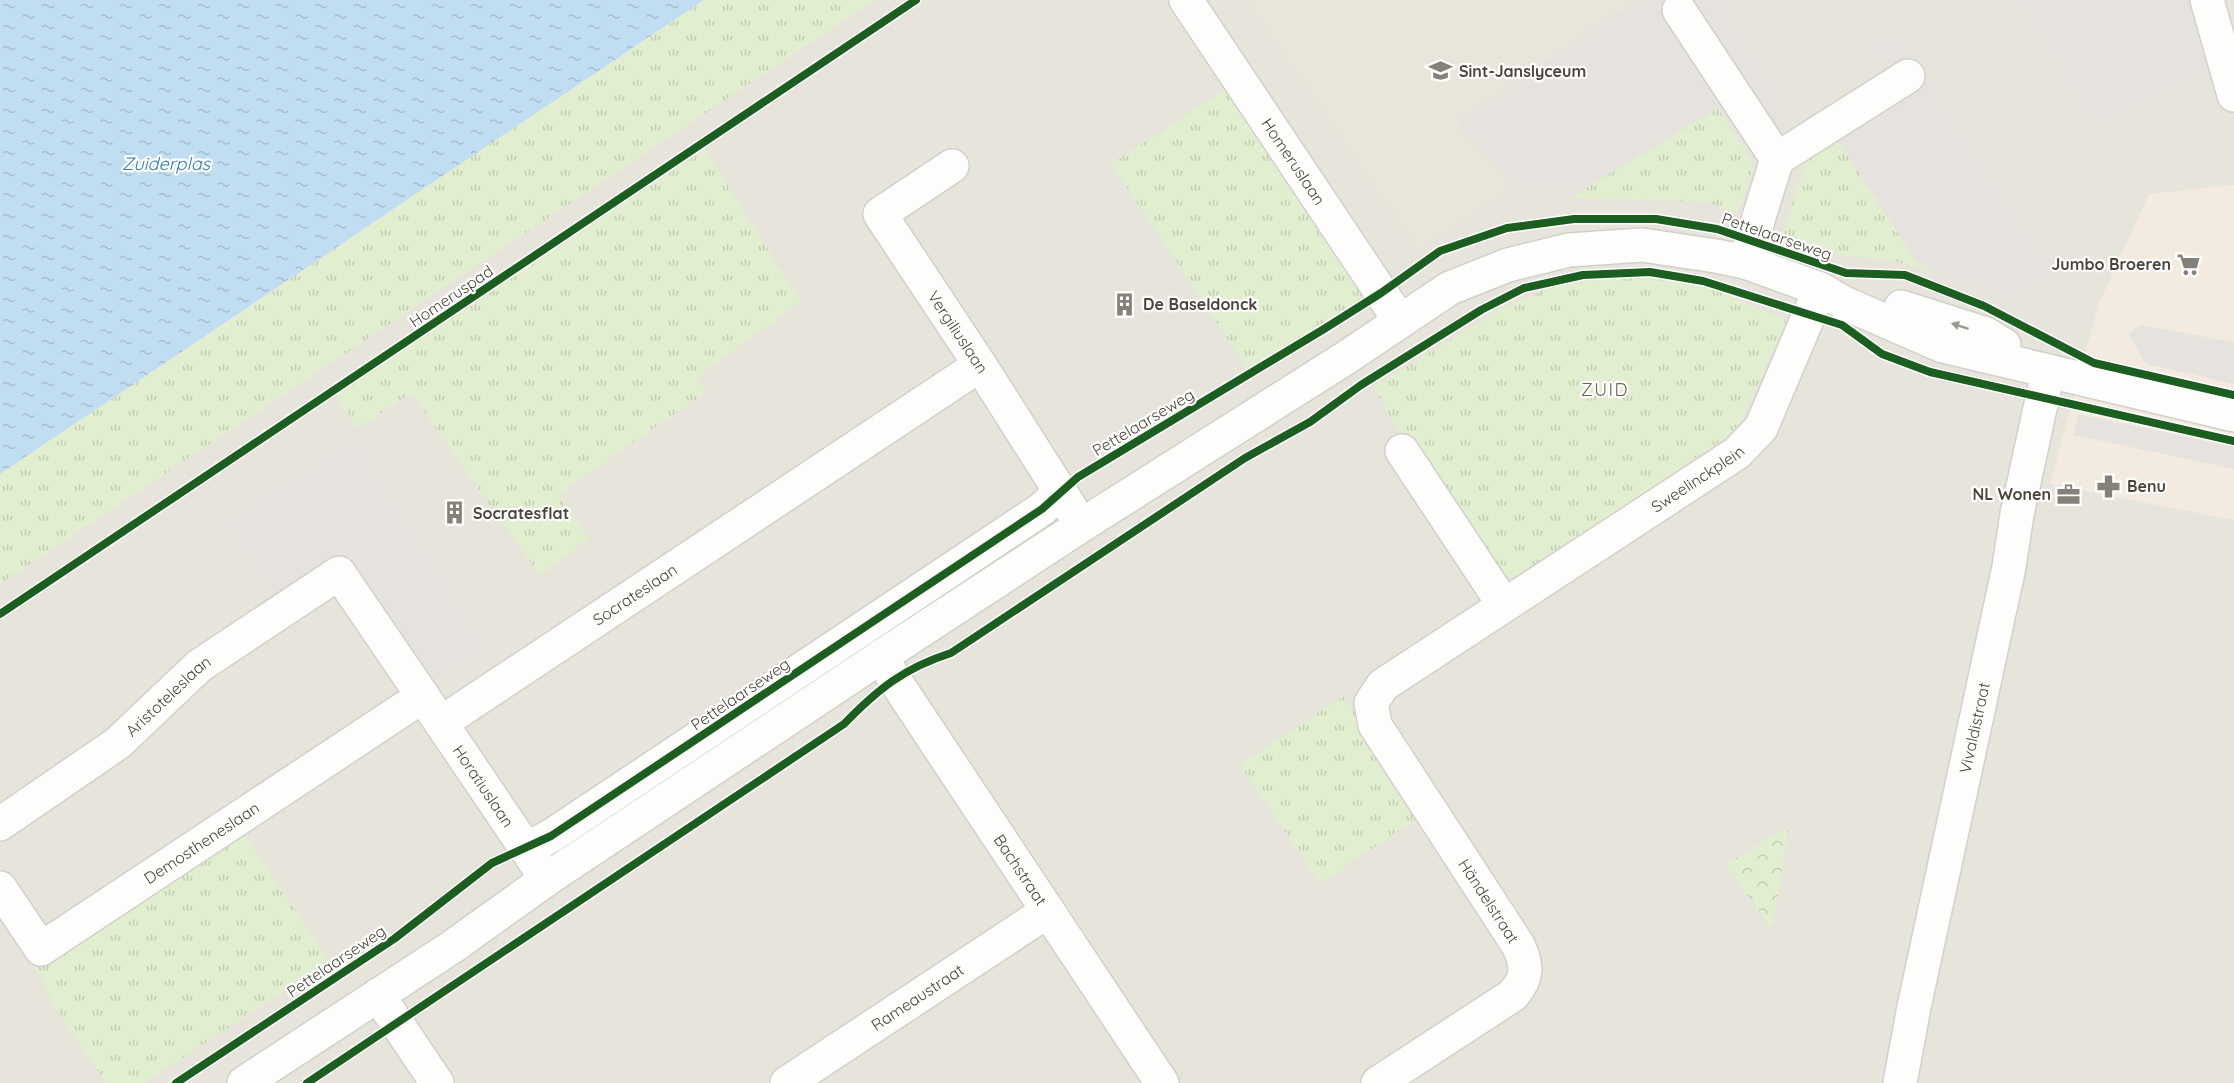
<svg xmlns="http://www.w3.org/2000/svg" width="2234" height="1083" font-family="Quicksand,sans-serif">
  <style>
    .residential { fill: #e7e4dc }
    .commercial { fill: #f3ebdf }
    .education { fill: #eae5da }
    .grass { fill: url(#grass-tufts) }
    .forest { fill: url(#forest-crowns) }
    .parking { fill: #e6e3df }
    .water { fill: url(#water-ripples) }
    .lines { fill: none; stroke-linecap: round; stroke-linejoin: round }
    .minor-casing { stroke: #d2d0cb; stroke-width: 36 }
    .minor { stroke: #fdfdfc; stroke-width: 33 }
    .cycleway-casing { stroke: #fff; stroke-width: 11 }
    .cycleway { stroke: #1b5e20; stroke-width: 8 }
    .oneway { fill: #9b9791 }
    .labels { text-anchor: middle; stroke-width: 4.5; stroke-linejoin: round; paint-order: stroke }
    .poi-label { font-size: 16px; font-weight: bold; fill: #4b4439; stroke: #fff; text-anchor: start }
    .street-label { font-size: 16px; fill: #4b4439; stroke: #fff }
    .water-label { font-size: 18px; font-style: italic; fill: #2e7ab2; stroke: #fff }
    .neighbourhood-label { font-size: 18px; letter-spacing: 1.5px; fill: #6e6250; stroke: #fff }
  </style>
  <defs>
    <pattern id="grass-tufts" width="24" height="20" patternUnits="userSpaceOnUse" patternTransform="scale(1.5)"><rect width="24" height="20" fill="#e1eecf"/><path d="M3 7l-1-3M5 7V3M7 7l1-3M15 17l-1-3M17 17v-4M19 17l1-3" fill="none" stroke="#c3cdb2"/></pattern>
    <pattern id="forest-crowns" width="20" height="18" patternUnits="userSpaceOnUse" patternTransform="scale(1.5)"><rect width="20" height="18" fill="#e1eecf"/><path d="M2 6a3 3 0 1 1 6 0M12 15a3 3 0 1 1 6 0" fill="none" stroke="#c3cdb2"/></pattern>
    <pattern id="water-ripples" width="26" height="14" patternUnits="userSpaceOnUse" patternTransform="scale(1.5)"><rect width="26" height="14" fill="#c0ddf1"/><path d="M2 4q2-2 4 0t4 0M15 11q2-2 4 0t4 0" fill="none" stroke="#a6bfcf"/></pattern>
  </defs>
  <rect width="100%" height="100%" fill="#f4f2ee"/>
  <path class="residential" d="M813 0H2234V1083H0V551Z"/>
  <path class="commercial" d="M2231 185H2234V520L2050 484 2099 303 2149 194Z"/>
  <path class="education" d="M1246 0H1692L1482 142 1513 188 1419 252Z"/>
  <g class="grass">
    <path d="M704 0H875L0 584V474Z"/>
    <path d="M1232 85 1368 296 1248 369 1111 164Z"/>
    <path d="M1718 108 1754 165 1737 215 1707 202 1567 198Z"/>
    <path d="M1836 137 1929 270 1885 259 1852 257 1826 251 1783 233 1807 157Z"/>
    <path d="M705 149 801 302 696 378 706 392 558 495 589 538 540 576 411 393 357 429 336 396Z"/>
    <path d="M1624 277 1665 278 1705 286 1787 320 1742 420 1731 434 1568 544 1521 573 1503 580 1393 421 1373 387 1497 311 1553 286Z"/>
    <path d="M1343 696 1423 815 1320 884 1240 765Z"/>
    <path d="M237 823 330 961 145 1083H106L47 996 43 979 32 964 38 959Z"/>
  </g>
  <path class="forest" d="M1789 827 1772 930 1726 864Z"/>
  <g class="parking">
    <path d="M1636 0H1726L1793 111 1751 138 1727 103 1563 202 1553 185 1518 190 1457 123Z"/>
    <path d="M2013 0H2188L2208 74 2092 131Z"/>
    <path d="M1895 26 2061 273 2008 303 1916 261 1823 118 1886 77 1867 47Z"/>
    <path d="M2140 325 2234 342V384L2146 364 2128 334Z"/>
    <path d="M2078 414 2234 447V469L2073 435Z"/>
    <path d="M356 434 490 647 433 684 343 551 272 597 220 522Z"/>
  </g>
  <path class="water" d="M0 0H704L0 474Z"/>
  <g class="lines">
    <defs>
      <g id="minor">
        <path id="s1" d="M1186 0 1400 321"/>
        <path d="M2207 0 2234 95"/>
        <path d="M1679 10 1777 159"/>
        <path id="s2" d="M952 166 880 214 980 365 1072 510"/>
        <path d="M1745 262 1777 159 1908 76"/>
        <path d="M1901 307 1986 334 2004 345"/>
        <path d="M1402 451 1504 605"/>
        <path id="s3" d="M882 656 894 679 1162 1083"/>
        <path id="s4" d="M441 723 537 865"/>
        <path id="s5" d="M0 824 118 743 199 666 339 573 441 723 980 365"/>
        <path d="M526 849 551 836 1042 509 1061 491"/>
        <path id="s6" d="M0 888 41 949 423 696"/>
        <path d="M378 995 437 1083"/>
        <path d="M244 1083 452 947 547 879 882 656 1082 525 1344 359 1450 288 1508 265 1569 250 1642 245 1716 256 1745 262 1820 289 1844 303 1943 346 2234 415"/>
        <path id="s7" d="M787 1083 1048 911"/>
        <path id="s8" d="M1378 1083 1513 995C1528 977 1528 966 1518 945L1375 725 1371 703 1383 685 1737 453 1761 428 1820 289"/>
        <path id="s9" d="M1900 1083 1914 1007 2009 567 2017 514 2048 372"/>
      </g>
    </defs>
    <use href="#minor" class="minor-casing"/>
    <use href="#minor" class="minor"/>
    <defs>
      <g id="cycleway">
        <path d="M0 614 916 0"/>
        <path d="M176 1083 394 939 492 863 551 836 1042 509 1078 477 1324 329 1381 293 1440 251 1507 228 1574 219H1656L1717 229 1846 273 1905 275 1984 306 2094 363 2234 395"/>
        <path d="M307 1083 844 724C878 689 904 668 951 653L1245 458 1310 422 1361 385 1481 310 1524 288 1583 275 1650 272 1703 281 1842 325 1882 354 1930 372 2234 441"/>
      </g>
    </defs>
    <use href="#cycleway" class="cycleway-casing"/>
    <use href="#cycleway" class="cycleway"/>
  </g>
  <defs><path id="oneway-solid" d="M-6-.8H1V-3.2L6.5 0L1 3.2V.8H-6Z" transform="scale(1.5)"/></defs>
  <use class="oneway" href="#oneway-solid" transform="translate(1960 326) rotate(-162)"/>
  <defs>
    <symbol id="school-bare" viewBox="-9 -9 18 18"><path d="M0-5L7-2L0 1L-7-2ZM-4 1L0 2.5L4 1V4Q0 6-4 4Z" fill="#868178" stroke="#fff" stroke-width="2.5" paint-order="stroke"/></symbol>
    <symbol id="supermarket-bare" viewBox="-9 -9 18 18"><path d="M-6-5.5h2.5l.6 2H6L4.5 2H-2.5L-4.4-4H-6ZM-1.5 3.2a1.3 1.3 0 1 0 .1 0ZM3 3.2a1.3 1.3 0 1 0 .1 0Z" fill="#868178" stroke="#fff" stroke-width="2.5" paint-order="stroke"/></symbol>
    <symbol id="building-bare" viewBox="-9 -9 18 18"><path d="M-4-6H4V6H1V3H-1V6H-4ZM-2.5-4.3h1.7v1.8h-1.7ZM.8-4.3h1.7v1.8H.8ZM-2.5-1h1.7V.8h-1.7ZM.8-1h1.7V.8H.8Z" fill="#868178" stroke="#fff" stroke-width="2.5" paint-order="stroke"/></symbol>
    <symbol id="pharmacy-bare" viewBox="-9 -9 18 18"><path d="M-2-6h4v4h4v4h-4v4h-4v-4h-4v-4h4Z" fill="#868178" stroke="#fff" stroke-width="2.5" paint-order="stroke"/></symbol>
    <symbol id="office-bare" viewBox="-9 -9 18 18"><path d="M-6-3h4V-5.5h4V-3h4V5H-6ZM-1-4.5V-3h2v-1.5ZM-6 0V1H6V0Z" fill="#868178" stroke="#fff" stroke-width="2.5" paint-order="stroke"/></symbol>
  </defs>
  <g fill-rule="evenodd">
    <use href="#school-bare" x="1424" y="54" width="33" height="33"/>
    <use href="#supermarket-bare" x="2172" y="248" width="33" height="33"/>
    <use href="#building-bare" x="1108" y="288" width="33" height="33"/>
    <use href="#pharmacy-bare" x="2092" y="470" width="33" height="33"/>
    <use href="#office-bare" x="2052" y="478" width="33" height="33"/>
    <use href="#building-bare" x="438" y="496" width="33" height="33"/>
  </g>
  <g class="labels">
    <g class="poi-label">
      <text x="1459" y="77">Sint-Janslyceum</text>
      <text x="2171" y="270" text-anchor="end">Jumbo Broeren</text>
      <text x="1143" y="310">De Baseldonck</text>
      <text x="2127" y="492">Benu</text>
      <text x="2051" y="500" text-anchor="end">NL Wonen</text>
      <text x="473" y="519">Socratesflat</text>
    </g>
    <g class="street-label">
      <text dy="6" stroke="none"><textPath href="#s1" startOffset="194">Homeruslaan</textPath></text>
      <text transform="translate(1777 236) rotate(19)" y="6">Pettelaarseweg</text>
      <text transform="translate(451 296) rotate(-34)" y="6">Homeruspad</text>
      <text dy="6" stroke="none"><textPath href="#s2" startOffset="228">Vergiliuslaan</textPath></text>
      <text transform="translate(1143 422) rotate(-31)" y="6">Pettelaarseweg</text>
      <text dy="6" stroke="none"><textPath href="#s8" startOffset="898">Sweelinckplein</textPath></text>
      <text dy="6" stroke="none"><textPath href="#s5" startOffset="837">Socrateslaan</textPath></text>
      <text transform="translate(740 694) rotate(-34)" y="6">Pettelaarseweg</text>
      <text dy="6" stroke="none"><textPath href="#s5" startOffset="212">Aristoteleslaan</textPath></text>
      <text dy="6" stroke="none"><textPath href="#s9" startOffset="363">Vivaldistraat</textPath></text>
      <text dy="6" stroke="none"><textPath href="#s4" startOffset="76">Horatiuslaan</textPath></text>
      <text dy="6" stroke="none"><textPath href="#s6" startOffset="266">Demostheneslaan</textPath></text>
      <text dy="6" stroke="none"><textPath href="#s3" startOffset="255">Bachstraat</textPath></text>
      <text transform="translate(1489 901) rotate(57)" y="6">Händelstraat</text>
      <text transform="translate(336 961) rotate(-34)" y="6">Pettelaarseweg</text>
      <text dy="6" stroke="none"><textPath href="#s7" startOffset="156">Rameaustraat</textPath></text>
    </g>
    <g class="water-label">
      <text x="166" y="170">Zuiderplas</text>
    </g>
    <g class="neighbourhood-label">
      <text x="1605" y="396">ZUID</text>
    </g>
  </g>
</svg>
